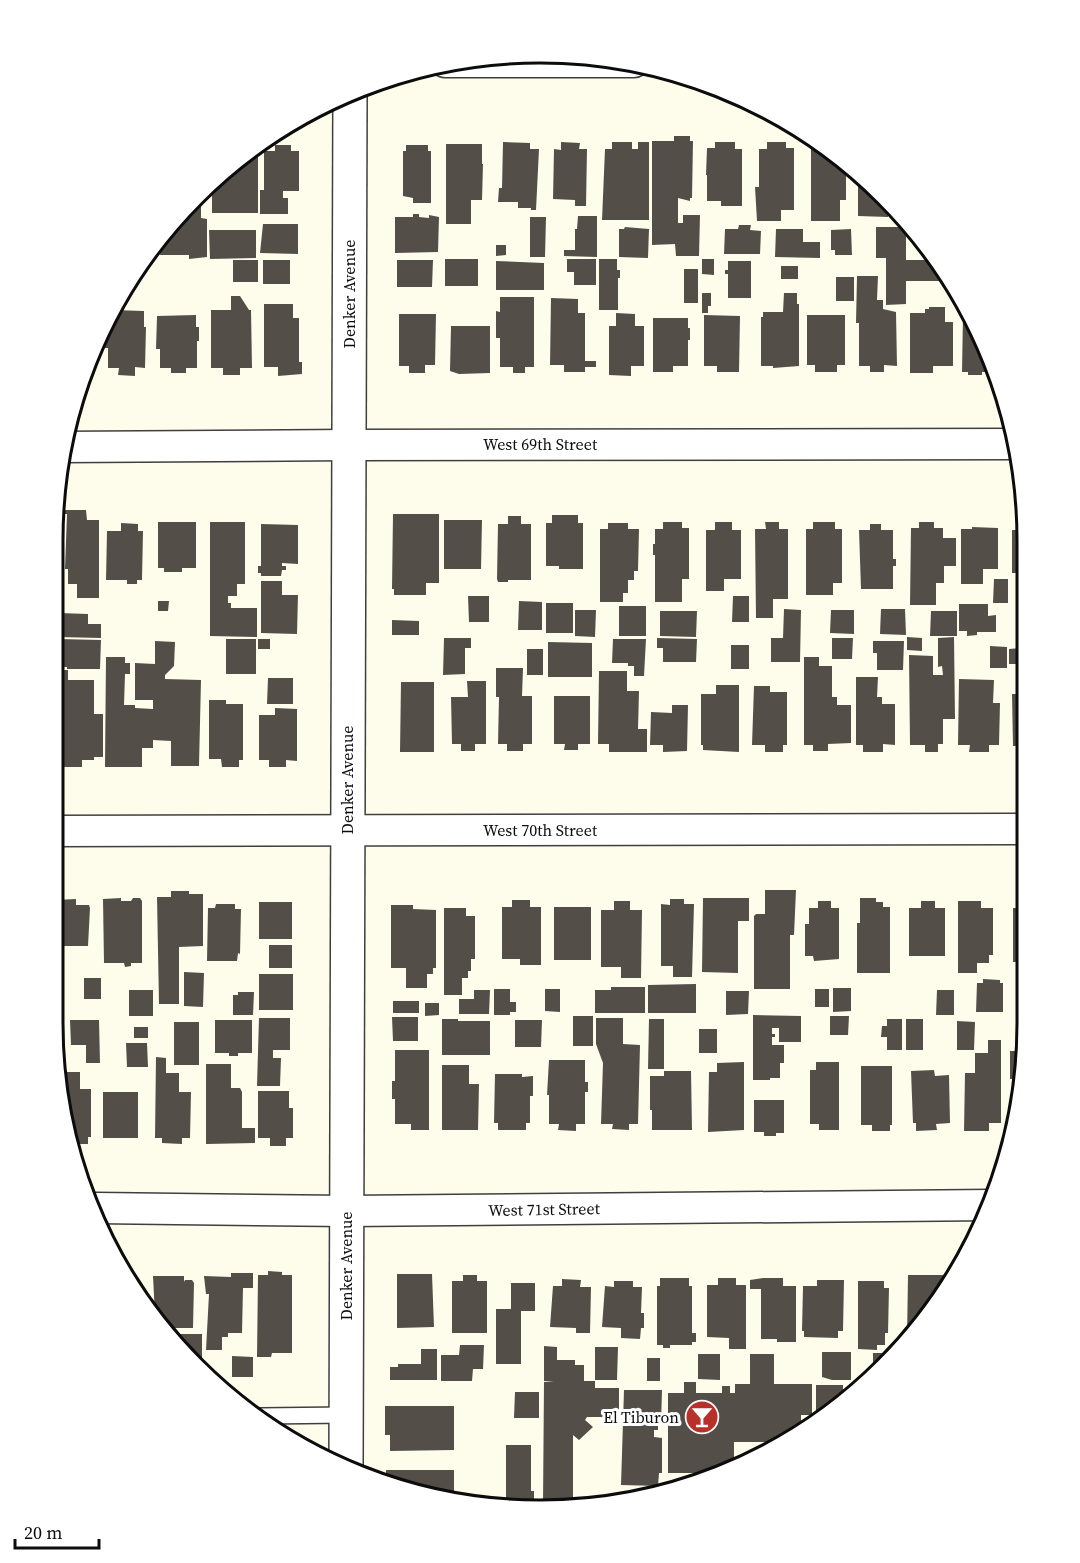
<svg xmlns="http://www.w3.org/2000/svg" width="1080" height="1563" font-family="'Source Serif 4',serif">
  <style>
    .building { fill: #544e49 }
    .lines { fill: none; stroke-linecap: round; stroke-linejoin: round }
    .service-casing { stroke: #3f3f3f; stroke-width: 18 }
    .minor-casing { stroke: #3f3f3f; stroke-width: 33 }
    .tertiary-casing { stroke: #3f3f3f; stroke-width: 36 }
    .service { stroke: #fff; stroke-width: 15 }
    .minor { stroke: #fff; stroke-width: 30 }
    .tertiary { stroke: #fff; stroke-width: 33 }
    .labels { text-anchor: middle; stroke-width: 6; stroke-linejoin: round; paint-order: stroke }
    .street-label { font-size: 16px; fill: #0c0c0c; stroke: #fff }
    .poi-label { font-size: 16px; fill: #0c0c0c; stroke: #fff; text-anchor: end }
    .rim { fill: none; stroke: #0c0c0c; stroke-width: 3 }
  </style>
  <rect width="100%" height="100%" fill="#fefdeb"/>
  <g class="building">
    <path d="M674 136H690V141H693L692 198H690V201L678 198V223H683V215H700L699 256H676L675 244 652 245V141H674Z"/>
    <path d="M503 142 530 143V149H539L536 210H531V208H518V202H498L499 188H502Z"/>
    <path d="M561 142 580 143 579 149H587L586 206H575V200L553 199 554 149 561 150Z"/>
    <path d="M612 142H632V149H638V142H649V220H602L605 149H612Z"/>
    <path d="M715 142H735V149H742V206H721V201H707V175H706L707 148H715Z"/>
    <path d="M767 142H786V148H794V210H781V221H757L755 187H759V149H767Z"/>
    <path d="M819 142 846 164V200H840V221H811V148H819Z"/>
    <path d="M446 144H482V164H483L482 200H471V224H446Z"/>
    <path d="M275 145H291V151H299V191H283V198H288V214H260V190H264V151H275Z"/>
    <path d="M406 145H428V151H431V203H413V198L403 196V151H406Z"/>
    <path d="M248 152H258V213H212V181Z"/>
    <path d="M861 176 888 200V217L858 216V186H861Z"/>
    <path d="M201 191V218L207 219V257L189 259V255H160L161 244 196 195Z"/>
    <path d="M413 214H419V217L429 218V215L439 217 438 252 395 253V217H413Z"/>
    <path d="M578 216H597V257L564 256V250H575V229H577Z"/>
    <path d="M530 217H546L545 257H530Z"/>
    <path d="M263 224H298V254L260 253Z"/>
    <path d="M739 225H751L750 230 761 231 760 254H724L725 229H738Z"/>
    <path d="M625 227 649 229 648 258 619 257V229H624Z"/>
    <path d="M876 227H906V260H931L946 281H906V304L886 305V258H876Z"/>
    <path d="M776 229H803V242H820V258L775 257Z"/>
    <path d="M851 229 852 255H835V250H831V230Z"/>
    <path d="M209 230H256V258L210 259Z"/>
    <path d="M496 245H506V255L496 256Z"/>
    <rect x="445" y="259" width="33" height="27"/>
    <path d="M567 259H596V285H574V272H567Z"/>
    <path d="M599 259H617V270H620V278H618V310H599Z"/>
    <path d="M702 259H714V275L702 274Z"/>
    <rect x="233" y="260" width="25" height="22"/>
    <rect x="263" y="260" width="27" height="24"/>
    <path d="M397 260H433L432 287H397Z"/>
    <path d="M496 261 544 263V290H496Z"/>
    <path d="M728 261H751V298H728V274H725V270H728Z"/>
    <rect x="781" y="266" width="17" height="13"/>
    <rect x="684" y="269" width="14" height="34"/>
    <path d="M857 276H878L877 300H883V309L896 312 897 366 884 365V372H870V366H859V323H856Z"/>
    <rect x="836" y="277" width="18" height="24"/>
    <path d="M702 293H711V306H708V313H702Z"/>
    <path d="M784 293H797V304H799V366L773 368V366H761V317H763V312H783Z"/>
    <path d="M231 296H240L249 310H251L252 368H240V375H223V368H211V310H231Z"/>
    <path d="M500 297H534V367H525V373H513V367H500V338H496V311L500 312Z"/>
    <path d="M551 298 578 299V313H585V361H596V367H585V372H564V365H550Z"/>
    <path d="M264 304H293V318H299V362H302V374L278 376V367H264Z"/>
    <path d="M929 307H945V322H953V366H933V373H910V313H925V309H929Z"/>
    <path d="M113 310 144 311V327H146L145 368 135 367V376L118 375 119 368H108V348H105V328H111Z"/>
    <path d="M616 313 635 314V326H644V366H631V376L609 375V326H616Z"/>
    <path d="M399 314H436L435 365H425V373H409V366H399Z"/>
    <path d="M963 314 970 315 977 324 993 372H982V375H968V372H962Z"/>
    <path d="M196 315V327H199V341H197V368H186V373H171V368H160V349H156L157 316Z"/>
    <path d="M704 315 740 316 739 372H717V366H704Z"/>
    <path d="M807 315H845V365H837V372H815V365H807Z"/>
    <path d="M653 318H688V328H690V340H688V366H673V372H653Z"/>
    <path d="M451 326H490V373L459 374 450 371Z"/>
    <path d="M65 510H86L87 520H99V598H77V584H68V569H65L67 514H65Z"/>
    <path d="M393 514H439V583H426V595H394V589H392Z"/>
    <path d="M552 515H578V523H583V569H559V566H546V523H552Z"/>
    <path d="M508 516H521V524H531V580H508V582H498L497 579 498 524H508Z"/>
    <path d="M444 520H482L481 569H444Z"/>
    <path d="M158 522H196V568H182V572H164V568H158Z"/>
    <path d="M210 522H245V584H237V596H228V603H231V608H257V637L210 636Z"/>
    <path d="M663 522H682V528H689V579H682V602H655V555H653V544H655V529H663Z"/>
    <path d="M715 522H732V530H741V579H724V591H706V530H715Z"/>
    <path d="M765 522H779V529H788V599H773V618H756L755 529H766Z"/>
    <path d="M813 522H835V529H842V583H833V595H806V529H813Z"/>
    <path d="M919 522H934V528H943V538H956V566H944V583H936V605H910L911 528H919Z"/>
    <path d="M121 523 138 524V531H143L142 580H137V584H127V580H106L107 531H121Z"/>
    <path d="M608 523H628V529H639L638 571H634V580H628V593H623V602H600V529H608Z"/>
    <path d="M261 524 298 525V564L282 563V566H286V570H282L281 576H261V573H258V566H261Z"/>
    <path d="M870 524H881V530H893V559H896V566H893V589H861L859 530H870Z"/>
    <path d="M972 527 998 528V569H983V584H961V529H972Z"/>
    <path d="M1012 530H1027L1028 579H1023V573H1012Z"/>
    <path d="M994 579H1008V603H993Z"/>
    <path d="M261 581H282V595H298L297 634 261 633Z"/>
    <path d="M468 596H489V622H469Z"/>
    <path d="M733 596H749V622H732Z"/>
    <path d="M158 601H169L168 611H158Z"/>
    <path d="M519 601 542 602V630H518Z"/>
    <rect x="52" y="602" width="4" height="33"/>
    <rect x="546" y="603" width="27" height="30"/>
    <path d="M959 604H988V616L996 615V632H977V635L967 636V631H959Z"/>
    <rect x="619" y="606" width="27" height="30"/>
    <path d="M784 609 801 610 800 662H771V638H783Z"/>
    <path d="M881 609H905L906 635 880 634Z"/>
    <path d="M575 610H596L595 637 575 636Z"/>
    <path d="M831 610H854V634L830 633Z"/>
    <path d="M660 611H697L696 637 660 636Z"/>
    <path d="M931 611H957V636H930Z"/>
    <path d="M59 613 88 614V624H101V638L58 637Z"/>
    <path d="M392 620 419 621V635H392Z"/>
    <path d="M907 637 922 638V651L907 650Z"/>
    <path d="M954 637 955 719H943V744H938V752H925V745H910L909 655 933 656V675H943L942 666 938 667V638Z"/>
    <path d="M444 638H471V648H465V674L443 675Z"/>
    <path d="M657 638 697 639 696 662H663V648H657Z"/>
    <path d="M832 638H853L852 659H832Z"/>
    <path d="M58 639 101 640 100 669H67V667H58Z"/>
    <rect x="226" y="639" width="30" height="35"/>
    <rect x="258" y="639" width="12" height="10"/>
    <path d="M613 639H646L644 676H634V666H628V663H612Z"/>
    <path d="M155 641 175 642 174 666 165 675V679L201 680 199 766H171V741L153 740V748H142V767H105L106 657H125V663H130V674H125L124 705H135V708L153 709V700H135V663L155 664Z"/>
    <path d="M873 641H904L903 670H877V653H873Z"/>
    <path d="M548 642 592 643V677H548Z"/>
    <path d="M52 645H56L55 664H52Z"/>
    <rect x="731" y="645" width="18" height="24"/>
    <path d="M990 646 1007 647V668H990Z"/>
    <path d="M1022 648V664H1009V649Z"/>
    <rect x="527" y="649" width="16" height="26"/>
    <path d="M804 657H819V666H832V697H837V705H851V743L828 744V751H813V745H804Z"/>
    <path d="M496 668H523L522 696H532V744H523V751H507V744H498L499 697H496Z"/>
    <path d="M58 670H68V680H94V714H103V757H94V760H82V767H60L61 683H58Z"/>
    <path d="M599 671H627V691H639L638 729H647V752H609V744H598Z"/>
    <path d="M856 677H878L877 697H882V704H895V745L883 744V752H863V745H856Z"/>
    <path d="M268 678H293V704H267Z"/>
    <path d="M959 679 994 680 993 703H1000L999 745H989V752H969L970 745H958Z"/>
    <path d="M467 681H486V744H475V751H461V744H452L451 697H468Z"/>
    <path d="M401 682H434V752H400Z"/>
    <path d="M716 685H739V752L703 750V745H701V694H716Z"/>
    <path d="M754 686H770V692H787V745H783V752H765V745H752Z"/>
    <path d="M1012 694H1028V752H1021V746H1013Z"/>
    <path d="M554 696H590V744H578V750H564L565 744H554Z"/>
    <path d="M209 700H226V704H243V760H239V767H222L221 759H209Z"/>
    <path d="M672 705H688L687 751 663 752V745H650L651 712 672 713Z"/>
    <path d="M275 708 297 709V761L286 760V767H269V760H259V715H275Z"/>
    <path d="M765 890H796L794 935H790V989H754V916L756 914H765Z"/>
    <path d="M171 891H189V894H203V946L179 947V1004H159L157 897H171Z"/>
    <path d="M121 898V901H131L133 898H140L142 901V963H131V966L125 967 124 963H104L103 899Z"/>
    <path d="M703 898H749V921H738V973L702 972Z"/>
    <path d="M860 898H876V902H883V907H890V973H857V923H860Z"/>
    <path d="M76 899V905H89L90 908 88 946H55V900Z"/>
    <path d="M670 899H684V904H694L692 977H673V966H661V904L670 905Z"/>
    <path d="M512 900H530V907H541V965H520V959H502V907H512Z"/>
    <path d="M614 901H630V910H642L641 978H621V967H601V910H614Z"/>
    <path d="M818 901H831V908H839V959L814 961 813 956H805V924H809V908H818Z"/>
    <path d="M921 901H935V908H945V956H909V908H921Z"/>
    <path d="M958 901H981V908H993V955H989V963H977V973H958Z"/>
    <rect x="259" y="902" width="33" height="37"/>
    <path d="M216 904H235V909H241L240 954 238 953 237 961H207L208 908H215Z"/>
    <path d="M391 905H413V909L436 910V968H433V974H427V988H406V968H391Z"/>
    <rect x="554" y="907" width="37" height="53"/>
    <path d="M444 908H466V916H475V959H471V971H468V978H462V995H444Z"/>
    <rect x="1013" y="908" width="15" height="54"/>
    <rect x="269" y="945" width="23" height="23"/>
    <path d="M184 972 204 973 203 1007 184 1006Z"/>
    <rect x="259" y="974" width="34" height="36"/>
    <rect x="84" y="978" width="17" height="21"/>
    <path d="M983 979 1000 980V983H1003V1012H976L977 983H983Z"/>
    <path d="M696 984V1013H648V985Z"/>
    <path d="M611 987H645V1013H595V990H611Z"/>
    <path d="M833 988H851V1011L833 1012Z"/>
    <path d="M494 989H510V1002H516V1012H510V1015H494Z"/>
    <path d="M545 989H560V1012L545 1011Z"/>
    <rect x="815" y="989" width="14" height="18"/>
    <rect x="129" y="990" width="24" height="26"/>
    <path d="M474 990H490L489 1014H459V999H474Z"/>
    <path d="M937 990H954V1015H936Z"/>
    <path d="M726 991H749L748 1014 726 1015Z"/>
    <path d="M238 992H254L253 1015H233V995H238Z"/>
    <rect x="393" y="1001" width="26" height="12"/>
    <path d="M425 1003H439V1015L425 1016Z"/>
    <path d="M753 1015 801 1016V1042H779V1028H772V1034H775V1037H772V1045H784V1063H780V1078H770V1080H753Z"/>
    <rect x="573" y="1016" width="20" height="30"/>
    <path d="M830 1016H849L848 1035H830Z"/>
    <path d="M392 1017H418V1041H393Z"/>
    <path d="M259 1018H290V1050H273V1058H281L280 1086H257Z"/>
    <path d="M596 1018H623V1044L640 1045 638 1124H629V1130L612 1129 613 1124H601L603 1063 596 1044Z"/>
    <path d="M442 1019H458V1021H490V1055H442Z"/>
    <path d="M649 1019H664V1069H648Z"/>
    <path d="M887 1019H902V1050H887V1037H881L882 1026H887Z"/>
    <rect x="906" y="1019" width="17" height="31"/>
    <path d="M70 1020H99L100 1063H86V1045H71Z"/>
    <path d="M215 1020H252V1053H238V1056H229V1053H215Z"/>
    <path d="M515 1020H542L541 1047H515Z"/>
    <path d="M957 1021 975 1022 974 1050H957Z"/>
    <rect x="174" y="1022" width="25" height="43"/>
    <rect x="134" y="1027" width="14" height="11"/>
    <rect x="699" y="1029" width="18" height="24"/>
    <path d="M988 1040H1001V1123H989V1131H964L965 1073H975V1053H988Z"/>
    <path d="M126 1043H147L148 1067H127Z"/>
    <path d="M395 1050H429V1130H411V1124H395V1099H392V1081H395Z"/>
    <path d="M1010 1051H1025L1017 1122H1013V1106H1011V1089H1014V1079H1010Z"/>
    <path d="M156 1057 166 1058V1073H179V1092H191L190 1138H182V1144L162 1143V1138H155Z"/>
    <path d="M549 1060H585V1082H588V1092H585V1124H576V1131L558 1130 559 1124H549V1095H547Z"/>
    <path d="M744 1062V1130L708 1132 709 1072H717V1063Z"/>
    <path d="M816 1062H839V1130H819V1124H810V1070H816Z"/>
    <path d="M206 1064H231V1088H240L242 1092V1128H255V1143L206 1144Z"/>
    <path d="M442 1065H469V1084H479L478 1130H442Z"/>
    <path d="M861 1066H892V1125H890V1131H872V1125H861Z"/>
    <path d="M934 1070 935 1076 949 1075 950 1123 936 1124 937 1130 916 1131V1123H913L911 1071Z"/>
    <path d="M664 1071H691L692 1130H652V1110H650V1076H664Z"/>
    <path d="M59 1072H80V1089H91V1137H88V1144H68Z"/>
    <path d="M495 1074H522V1077L533 1076V1096H530V1123H526V1130H498V1123H494Z"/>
    <path d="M258 1091H289V1108H293V1138H286V1146H270V1138H258Z"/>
    <rect x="103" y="1092" width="35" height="46"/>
    <path d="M754 1100H784V1133H776V1136H764V1132H754Z"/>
    <path d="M123 1268H132V1275H136V1295Z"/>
    <path d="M268 1271 282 1272V1275H292V1353H272L271 1357H257L258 1275H268Z"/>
    <path d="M231 1273H253V1288H243L242 1333H228V1337H222V1350H206L209 1294H206L204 1276 231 1277Z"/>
    <path d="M397 1274H432L434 1327 397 1328Z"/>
    <path d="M463 1275H477V1281H487V1333H452V1281H463Z"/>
    <path d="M908 1275H943V1296L907 1340Z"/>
    <path d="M153 1276H184V1282L185 1280H192L194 1283 193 1328H167V1330L155 1316Z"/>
    <path d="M660 1278H689V1286H692V1333H696V1342H692V1345H670V1348H663V1345H657V1286H660Z"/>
    <path d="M718 1278H736V1285H746V1349H729V1338L707 1337V1285H718Z"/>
    <path d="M763 1278H783V1286H796V1342H777V1339H761V1289H750V1280Z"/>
    <path d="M562 1279 581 1280 580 1287H591L590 1333H576V1328L550 1327 553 1286H562Z"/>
    <path d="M817 1280H844L843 1331H838V1338L804 1337V1331H802L803 1286H817Z"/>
    <path d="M614 1281H633V1287H642L641 1313H644V1328H641L640 1339 621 1338V1328L602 1327 605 1286 614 1287Z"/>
    <path d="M858 1281H884V1288H889L888 1333H885V1345H877V1350L858 1349Z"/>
    <path d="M511 1283H535V1311H521V1364H496V1309H511Z"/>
    <path d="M178 1334H202V1371L178 1344Z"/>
    <path d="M460 1345H484L483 1369H473L472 1381H441V1355H459Z"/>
    <path d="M544 1346 557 1347V1360H575V1365H584V1381H595V1388H619V1417H587L585 1420 593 1427 579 1440 573 1435V1503L543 1504 544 1382H554L544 1381Z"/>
    <path d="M595 1347H618L617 1380H595Z"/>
    <path d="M421 1349H437V1380H390V1367H398V1364H421Z"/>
    <path d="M822 1352H851V1380H832L822 1377Z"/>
    <path d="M873 1353H897L884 1368 873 1376Z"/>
    <path d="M698 1354H720V1380L698 1379Z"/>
    <path d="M750 1354H774V1384H812V1415H801V1428L775 1447V1442H734V1468L719 1473H668V1393H684V1382H696V1393H722V1386H730V1393H735V1384H750Z"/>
    <path d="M232 1356 253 1357V1377H232Z"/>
    <rect x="647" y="1358" width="13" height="23"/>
    <path d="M816 1385H843V1398L816 1417Z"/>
    <path d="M624 1390H662L661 1424H658V1430H654V1437L662 1438V1473H659L658 1486 621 1485Z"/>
    <path d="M515 1392H539V1418H514Z"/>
    <path d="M385 1406H454V1450L390 1451V1435H385Z"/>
    <path d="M506 1445H531V1491H534V1505H506Z"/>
    <path d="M386 1470H454V1500L386 1482Z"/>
  </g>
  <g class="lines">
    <defs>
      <path id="service" d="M261 1416 346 1415"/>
      <g id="minor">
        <path d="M445 62H634"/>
        <path d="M62 447 349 445 1018 444"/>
        <path d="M52 831 1028 829"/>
        <path d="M96 1208 347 1211 992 1205"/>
      </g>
      <path id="tertiary" d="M346 1469 350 92"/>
    </defs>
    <use href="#service" class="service-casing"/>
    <use href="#minor" class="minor-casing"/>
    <use href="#tertiary" class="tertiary-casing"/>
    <use href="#service" class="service"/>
    <use href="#minor" class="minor"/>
    <use href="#tertiary" class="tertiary"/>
  </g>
  <defs>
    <symbol id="bar-disc" viewBox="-11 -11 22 22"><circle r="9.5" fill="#b73029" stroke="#fff"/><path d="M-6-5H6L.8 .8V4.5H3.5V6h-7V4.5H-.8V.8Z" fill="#fff"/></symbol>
  </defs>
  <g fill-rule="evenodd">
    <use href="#bar-disc" x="683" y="1398" width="38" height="38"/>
  </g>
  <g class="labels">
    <g class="street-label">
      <text transform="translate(349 294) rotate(-90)" y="6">Denker Avenue</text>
      <text x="540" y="450">West 69th Street</text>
      <text transform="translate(347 780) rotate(-90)" y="6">Denker Avenue</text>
      <text x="540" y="836">West 70th Street</text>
      <text transform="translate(544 1209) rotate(-1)" y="6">West 71st Street</text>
      <text transform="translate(346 1266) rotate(-90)" y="6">Denker Avenue</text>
    </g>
    <g class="poi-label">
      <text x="679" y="1423">El Tiburon</text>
    </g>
  </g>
  <path d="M0 0H1080V1563H0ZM540 63H540A477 477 0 0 1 1017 540V1023A477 477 0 0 1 540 1500H540A477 477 0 0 1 63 1023V540A477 477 0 0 1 540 63Z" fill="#fff" fill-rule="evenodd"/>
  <path class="rim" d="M540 63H540A477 477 0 0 1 1017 540V1023A477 477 0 0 1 540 1500H540A477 477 0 0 1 63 1023V540A477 477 0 0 1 540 63Z"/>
  <path d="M15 1539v9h84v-9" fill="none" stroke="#0c0c0c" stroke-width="3"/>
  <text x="24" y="1539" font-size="18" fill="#0c0c0c" stroke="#ffffff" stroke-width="4.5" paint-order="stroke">20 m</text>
</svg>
